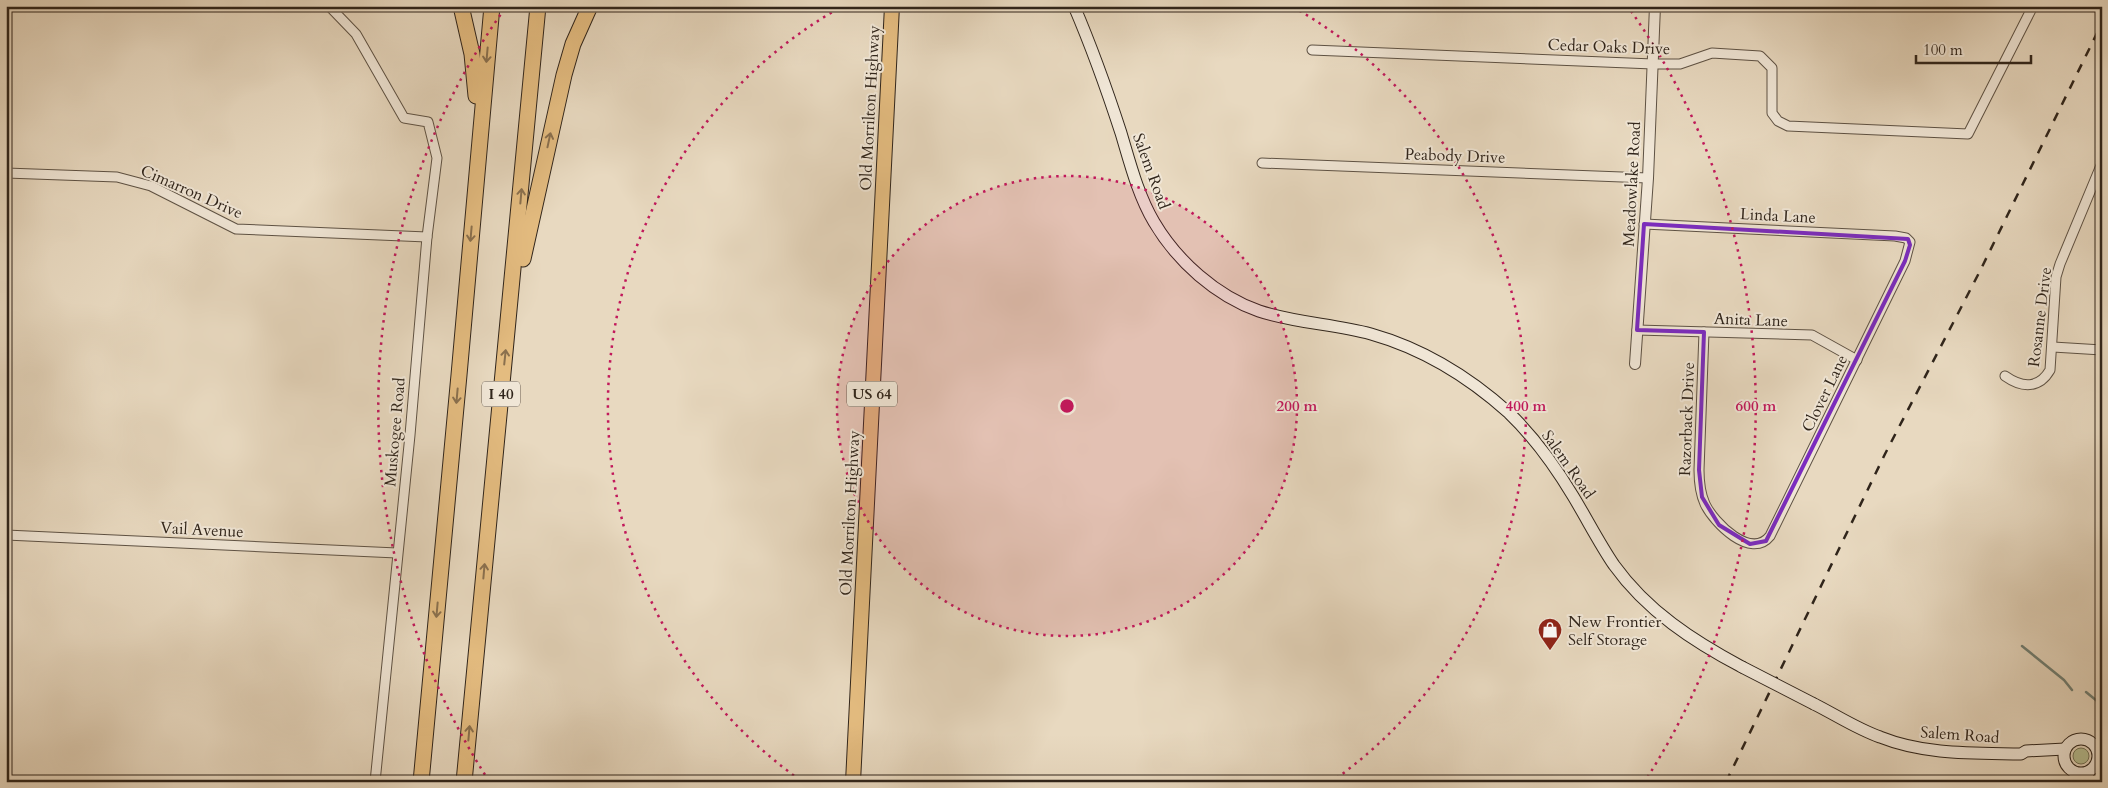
<svg xmlns="http://www.w3.org/2000/svg" width="2108" height="788" font-family="Cardo,serif">
  <style>
    .green { fill: #b6bf92; stroke: #737256 }
    .lines { fill: none; stroke-linecap: round; stroke-linejoin: round }
    .stream { stroke: #6e7e74; stroke-width: 2.5 }
    .minor-casing { stroke: #5e5244; stroke-width: 11 }
    .tertiary-casing { stroke: #5e5244; stroke-width: 12 }
    .secondary-casing { stroke: #30251b; stroke-width: 13 }
    .primary-casing { stroke: #30251b; stroke-width: 16 }
    .motorway-casing { stroke: #30251b; stroke-width: 17 }
    .minor { stroke: #f0e6d6; stroke-width: 9 }
    .tertiary { stroke: #f0e6d6; stroke-width: 10 }
    .secondary { stroke: #f0e6d6; stroke-width: 11 }
    .primary { stroke: #e4bc80; stroke-width: 14 }
    .motorway { stroke: #e4bc80; stroke-width: 15 }
    .rail { stroke: #30251b; stroke-width: 2.5; stroke-dasharray: 9 9; stroke-linecap: butt }
    .secondary-bridge-casing { stroke: #30251b; stroke-width: 13; stroke-linecap: butt }
    .secondary-bridge { stroke: #f0e6d6; stroke-width: 11 }
    .oneway { stroke: #8a704e }
    .marked { fill: none; stroke: #7b2cbf; stroke-width: 4; stroke-linejoin: round }
    .ring { fill: none; stroke: #c2185b; stroke-width: 2.5; stroke-dasharray: 2.5 5 }
    .labels { text-anchor: middle; stroke-width: 4; stroke-linejoin: round; paint-order: stroke }
    .shield { fill: #f0e6d6; stroke: #6a5f53; stroke-width: 1 }
    .shield-label { font-size: 15px; font-weight: bold; fill: #30251b }
    .street-label { font-size: 16px; fill: #30251b; stroke: #f0e6d6 }
    .poi-label { font-size: 16px; fill: #30251b; stroke: #f0e6d6; text-anchor: start }
    .centre { fill: #c2185b; stroke: #f0e6d6; stroke-width: 2.5 }
    .ring-label { font-size: 15px; text-anchor: middle; font-weight: bold; fill: #c2185b; stroke: #f0e6d6; stroke-width: 4; stroke-linejoin: round; paint-order: stroke }
  </style>
  <rect width="100%" height="100%" fill="#e8d9c0"/>
  <filter id="stains"><feTurbulence type="fractalNoise" baseFrequency=".004" numOctaves="4"/><feColorMatrix values="0 0 0 0 .2 0 0 0 0 .09 0 0 0 0 .02 0 0 0 .5 -.17"/></filter>
  <radialGradient id="worn" r=".72"><stop offset=".6" stop-color="#630" stop-opacity="0"/><stop offset="1" stop-color="#630" stop-opacity=".3"/></radialGradient>
  <circle class="green" cx="2081" cy="756" r="8"/>
  <g class="lines">
    <g class="stream">
      <path d="M2022 646 2064 680 2072 690"/>
      <path d="M2086 692 2097 701 2099 724 2102 727"/>
    </g>
    <defs>
      <g id="minor">
        <path d="M329 6 356 34 404 118 428 122 437 158 427 237 410 435 375 782"/>
        <path d="M1312 50 1653 64H1680L1712 53 1760 56 1772 68V113L1778 121 1788 126 1968 134 2033 6"/>
        <path d="M1262 163 1648 178"/>
        <path d="M6 173 117 177 151 186 236 229 427 237"/>
        <path d="M1644 224 1895 236 1906 238 1910 242 1905 261 1770 536C1751 560 1714 523 1705 504 1700 493 1699 482 1699 470L1704 332"/>
        <path d="M1637 330 1812 335 1857 360"/>
        <path d="M2053 347 2102 350"/>
        <path d="M2005 376C2022 388 2039 389 2050 370L2056 277 2060 264 2102 163"/>
        <path d="M6 535 397 553"/>
      </g>
      <g id="tertiary">
        <path d="M1635 364 1648 178 1655 6"/>
        <path d="M2074 772 2077 782"/>
        <path d="M2086 782 2089 772"/>
      </g>
      <g id="secondary">
        <path d="M1074 6C1092 48 1107 90 1121 133 1130 163 1138 195 1154 222 1177 261 1216 296 1259 311 1295 323 1334 324 1371 334 1424 349 1469 377 1509 413 1534 437 1555 466 1573 496 1587 519 1599 543 1614 565 1647 611 1693 641 1742 667"/>
        <path d="M1814 704C1836 715 1857 729 1880 737 1925 755 1973 753 2021 754L2026 751 2065 749"/>
        <circle cx="2081" cy="756" r="17"/>
      </g>
      <path id="primary" d="M853 782 892 6"/>
      <g id="motorway">
        <path d="M461 6 472 54 476 96"/>
        <path d="M523 259 564 75 573 44 590 6"/>
        <path d="M421 782 459 375 492 6"/>
        <path d="M464 782 538 6"/>
      </g>
    </defs>
    <use href="#minor" class="minor-casing"/>
    <use href="#tertiary" class="tertiary-casing"/>
    <use href="#secondary" class="secondary-casing"/>
    <use href="#primary" class="primary-casing"/>
    <use href="#motorway" class="motorway-casing"/>
    <use href="#minor" class="minor"/>
    <use href="#tertiary" class="tertiary"/>
    <use href="#secondary" class="secondary"/>
    <use href="#primary" class="primary"/>
    <use href="#motorway" class="motorway"/>
    <path class="rail" d="M1726 782 1885 454 1980 271 2102 23"/>
    <defs>
      <path id="secondary-bridge" d="M1742 667 1814 704"/>
    </defs>
    <use href="#secondary-bridge" class="secondary-bridge-casing"/>
    <use href="#secondary-bridge" class="secondary-bridge"/>
  </g>
  <defs><path id="oneway-shaft" d="M-6 0H5M1.5-3L5.5 0L1.5 3" fill="none" stroke-width="1.6" stroke-linecap="round" stroke-linejoin="round" transform="scale(1.25)"/></defs>
  <g class="oneway">
    <use href="#oneway-shaft" transform="translate(487 55) rotate(95)"/>
    <use href="#oneway-shaft" transform="translate(549 140) rotate(-78)"/>
    <use href="#oneway-shaft" transform="translate(521 196) rotate(-85)"/>
    <use href="#oneway-shaft" transform="translate(471 234) rotate(95)"/>
    <use href="#oneway-shaft" transform="translate(505 357) rotate(-84)"/>
    <use href="#oneway-shaft" transform="translate(457 396) rotate(95)"/>
    <use href="#oneway-shaft" transform="translate(484 571) rotate(-85)"/>
    <use href="#oneway-shaft" transform="translate(437 610) rotate(95)"/>
    <use href="#oneway-shaft" transform="translate(469 733) rotate(-85)"/>
  </g>
  <path class="marked" d="M1644 224 1908 239 1910 245 1905 261 1766 541 1750 544 1719 525 1702 497 1699 470 1704 332 1637 330Z"/>
  <circle cx="1067" cy="406" r="230" fill="#c2185b" fill-opacity=".12"/>
  <g class="ring">
    <circle cx="1067" cy="406" r="230"/>
    <path d="M800 780A459 459 0 0 1 841 7M1293 7A459 459 0 0 1 1334 780"/>
    <path d="M489 781A689 689 0 0 1 503 11M1631 11A689 689 0 0 1 1645 781"/>
  </g>
  <defs>
    <symbol id="shop-pin" viewBox="-11 -11 22 30"><path d="M0 17L-7.5 6A9.5 9.5 0 1 1 7.5 6Z" fill="#8f2418" stroke="#f0e6d6"/><path d="M-5-2.5h2.3a2.7 3.5 0 0 1 5.4 0H5L5.5 6h-11ZM-1.5-2.5h3a1.5 2.3 0 0 0-3 0Z" fill="#fff"/></symbol>
  </defs>
  <g fill-rule="evenodd">
    <use href="#shop-pin" x="1536" y="616" width="28" height="38"/>
  </g>
  <g class="labels">
    <g class="shield">
      <rect x="482" y="381.5" width="38" height="25" rx="4"/>
      <rect x="847" y="381.5" width="50" height="25" rx="4"/>
    </g>
    <g class="shield-label">
      <text x="501" y="399">I 40</text>
      <text x="872" y="399">US 64</text>
    </g>
    <g class="street-label">
      <text transform="translate(1609 46) rotate(2)" y="6">Cedar Oaks Drive</text>
      <text transform="translate(869 108) rotate(-87)" y="6">Old Morrilton Highway</text>
      <text transform="translate(1455 155) rotate(2)" y="6">Peabody Drive</text>
      <text transform="translate(1152 171) rotate(70)" y="6">Salem Road</text>
      <text transform="translate(1631 184) rotate(-87)" y="6">Meadowlake Road</text>
      <text transform="translate(192 191) rotate(24)" y="6">Cimarron Drive</text>
      <text transform="translate(1778 215) rotate(3)" y="6">Linda Lane</text>
      <text transform="translate(2039 317) rotate(-83)" y="6">Rosanne Drive</text>
      <text transform="translate(1751 319) rotate(2)" y="6">Anita Lane</text>
      <text transform="translate(1824 393) rotate(-64)" y="6">Clover Lane</text>
      <text transform="translate(1686 419) rotate(-88)" y="6">Razorback Drive</text>
      <text transform="translate(394 432) rotate(-85)" y="6">Muskogee Road</text>
      <text transform="translate(1569 464) rotate(55)" y="6">Salem Road</text>
      <text transform="translate(849 513) rotate(-87)" y="6">Old Morrilton Highway</text>
      <text transform="translate(202 529) rotate(3)" y="6">Vail Avenue</text>
      <text transform="translate(1960 734) rotate(4)" y="6">Salem Road</text>
    </g>
    <g class="poi-label">
      <text x="1568" y="627">New Frontier<tspan x="1568" dy="18">Self Storage</tspan></text>
    </g>
  </g>
  <circle cx="1067" cy="406" r="8" class="centre"/>
  <g class="ring-label">
    <text x="1297" y="411">200 m</text>
    <text x="1526" y="411">400 m</text>
    <text x="1756" y="411">600 m</text>
  </g>
  <rect width="2108" height="788" fill="none" stroke="#e8d9c0" stroke-width="25"/>
  <rect x="8" y="8" width="2093" height="773" fill="none" stroke="#30251b" stroke-width="2.5"/>
  <rect x="12" y="12" width="2083" height="763" fill="none" stroke="#30251b"/>
  <path d="M1916 55v8h115v-8" fill="none" stroke="#30251b" stroke-width="2.5"/>
  <text x="1923" y="55" font-size="15" fill="#30251b" stroke="#f0e6d6" stroke-width="4" paint-order="stroke">100 m</text>
  <rect width="100%" height="100%" filter="url(#stains)"/>
  <rect width="100%" height="100%" fill="url(#worn)"/>
</svg>
